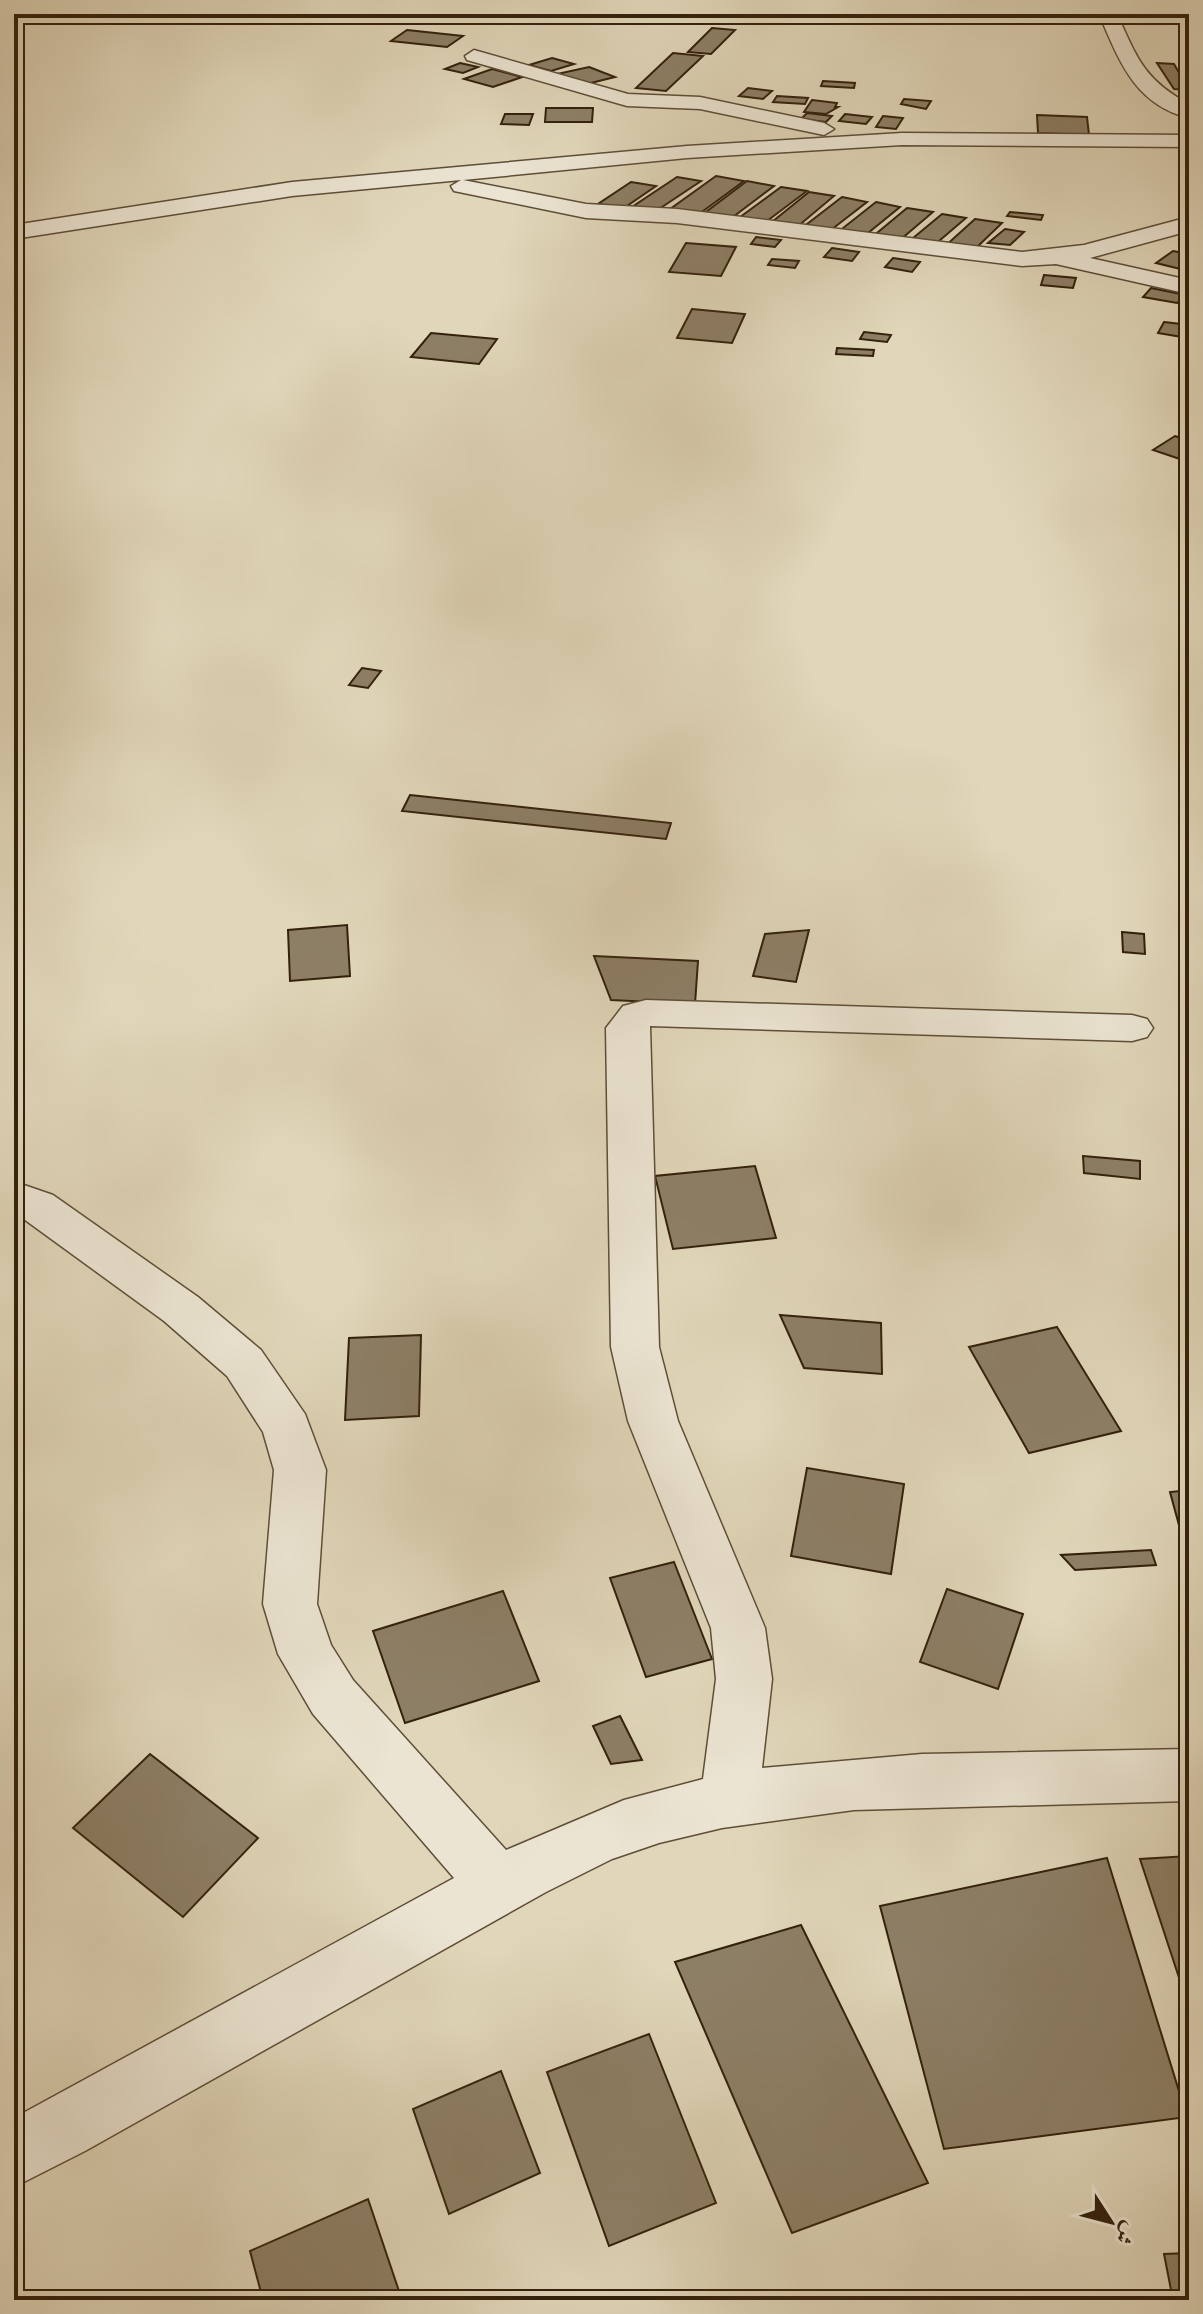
<svg xmlns="http://www.w3.org/2000/svg" width="1203" height="2314" font-family="'IM FELL Double Pica',Amiri,serif">
  <style>
    .building { fill: #8d7f66; stroke: #33210c; stroke-width: 2 }
    .lines { fill: none; stroke-linecap: round; stroke-linejoin: round }
    .minor-casing { stroke: #5e4e37; stroke-width: 3 }
    .minor { fill: #ebe4d2; fill-rule: evenodd }
  </style>
  <rect width="100%" height="100%" fill="#e0d6b9"/>
  <filter id="stains"><feTurbulence type="fractalNoise" baseFrequency=".0025" numOctaves="4"/><feColorMatrix values="0 0 0 0 .2 0 0 0 0 .09 0 0 0 0 .02 0 0 0 .5 -.17"/></filter>
  <radialGradient id="worn" r=".72"><stop offset=".6" stop-color="#630" stop-opacity="0"/><stop offset="1" stop-color="#630" stop-opacity=".3"/></radialGradient>
  <g class="building">
    <path d="M712 28 735 30 711 54 688 52Z"/>
    <path d="M407 30 463 36 447 47 391 41Z"/>
    <path d="M673 53 703 56 666 91 636 88Z"/>
    <path d="M552 58 574 64 551 71 529 65Z"/>
    <path d="M460 63 478 67 463 73 445 69Z"/>
    <path d="M1157 63 1174 64 1189 90 1174 89Z"/>
    <path d="M589 67 615 77 583 85 557 74Z"/>
    <path d="M492 69 522 77 493 87 464 79Z"/>
    <path d="M823 81 855 83 854 88 821 86Z"/>
    <path d="M748 88 772 91 763 99 739 96Z"/>
    <path d="M777 96 808 98 805 104 773 102Z"/>
    <path d="M904 99 931 101 926 109 901 104Z"/>
    <path d="M812 100 837 103 835 107H838L826 114 804 112Z"/>
    <path d="M546 108H593L592 122H545Z"/>
    <path d="M807 113 832 116 826 122 801 119Z"/>
    <path d="M505 114H533L529 125 501 124Z"/>
    <path d="M845 114 872 117 866 124 839 121Z"/>
    <path d="M1037 115 1087 117 1089 135 1038 133Z"/>
    <path d="M883 116 903 118 896 129 876 127Z"/>
    <path d="M716 176 744 181 699 214 666 212Z"/>
    <path d="M677 177 701 181 656 211 632 207Z"/>
    <path d="M747 181 774 186 729 220 702 215Z"/>
    <path d="M631 182 656 186 624 208 598 204Z"/>
    <path d="M781 187 807 191 763 224 736 220Z"/>
    <path d="M809 192 834 196 797 227 772 222Z"/>
    <path d="M842 197 867 202 827 233 802 228Z"/>
    <path d="M876 202 900 207 868 233 838 232Z"/>
    <path d="M907 208 933 212 900 240 871 238Z"/>
    <path d="M1010 212 1043 215 1041 220 1007 216Z"/>
    <path d="M942 214 966 218 932 247 907 243Z"/>
    <path d="M975 219 1002 223 972 252 944 247Z"/>
    <path d="M1005 229 1024 232 1010 245 988 243Z"/>
    <path d="M756 237 781 240 775 247 751 244Z"/>
    <path d="M686 243 736 247 721 276 669 272Z"/>
    <path d="M832 248 859 252 852 261 824 257Z"/>
    <path d="M1173 251 1189 254V262L1180 269 1156 263Z"/>
    <path d="M893 258 920 262 912 272 885 267Z"/>
    <path d="M772 259 799 261 795 268 768 265Z"/>
    <path d="M1044 275 1076 278 1073 288 1041 285Z"/>
    <path d="M1151 288 1186 295 1177 303 1143 297Z"/>
    <path d="M692 309 745 314 732 343 677 338Z"/>
    <path d="M1164 322 1189 325 1188 338 1158 333Z"/>
    <path d="M864 332 891 335 887 342 860 339Z"/>
    <path d="M431 333 497 339 479 364 411 357Z"/>
    <path d="M837 348 874 350 873 356 836 354Z"/>
    <path d="M1175 436 1189 441V462L1153 450Z"/>
    <path d="M362 668 381 671 368 688 349 685Z"/>
    <path d="M410 795 671 823 666 839 402 811Z"/>
    <path d="M347 925 350 976 290 981 288 930Z"/>
    <path d="M809 930 796 982 753 976 765 934Z"/>
    <path d="M1122 932 1144 934 1145 954 1123 952Z"/>
    <path d="M594 956 698 961 695 1004 611 1000Z"/>
    <path d="M1083 1156 1140 1161V1179L1084 1173Z"/>
    <path d="M755 1166 776 1238 673 1249 655 1176Z"/>
    <path d="M780 1315 881 1323 882 1374 804 1368Z"/>
    <path d="M1057 1327 1121 1431 1029 1453 969 1347Z"/>
    <path d="M421 1335 419 1416 345 1420 349 1338Z"/>
    <path d="M807 1468 904 1484 891 1574 791 1556Z"/>
    <path d="M1189 1490V1562L1170 1492Z"/>
    <path d="M1151 1550 1156 1565 1075 1570 1061 1555Z"/>
    <path d="M674 1562 712 1659 646 1677 610 1578Z"/>
    <path d="M947 1589 1023 1614 998 1689 920 1662Z"/>
    <path d="M503 1591 539 1681 405 1723 373 1631Z"/>
    <path d="M620 1716 642 1760 611 1764 593 1726Z"/>
    <path d="M150 1754 258 1838 183 1917 73 1828Z"/>
    <path d="M1189 1856V2008L1140 1859Z"/>
    <path d="M1107 1858 1187 2117 944 2149 880 1906Z"/>
    <path d="M801 1925 928 2183 792 2233 675 1962Z"/>
    <path d="M649 2034 716 2203 609 2246 547 2072Z"/>
    <path d="M501 2071 540 2173 449 2214 413 2109Z"/>
    <path d="M368 2199 402 2300H263L250 2251Z"/>
    <path d="M1189 2253V2300H1173L1164 2254Z"/>
  </g>
  <g class="lines">
    <defs>
      <g id="minor">
        <path d="M1099 14H1117C1137 58 1144 80 1189 104V118C1134 104 1119 60 1099 14Z"/>
        <path d="M474 50 628 94 700 97 824 123 834 129 824 135 700 109 627 106 467 60 465 56Z"/>
        <path d="M902 133 1189 135V147L902 145 687 158 463 180 586 204 677 209 1022 252 1084 245 1189 217V231L1090 258 1189 280V294L1056 264 1022 266 677 223 586 218 454 191 451 186 461 180 292 196 14 239V225L292 182 687 146Z"/>
        <path d="M646 1000 1132 1015 1147 1019 1153 1028 1147 1037 1132 1041 650 1026 659 1347 678 1421 765 1628 772 1679 762 1768 922 1754 1189 1749V1801L854 1810 722 1828 659 1843 612 1859 546 1892 85 2151 14 2187V2118L454 1878 313 1714 278 1654 263 1604 274 1470 263 1432 227 1376 164 1321 21 1217 14 1219V1187L24 1185 53 1195 198 1297 261 1350 305 1414 326 1470 317 1604 331 1645 353 1680 506 1850 624 1800 703 1779 716 1679 711 1628 628 1421 611 1347 606 1028 623 1006Z"/>
      </g>
    </defs>
    <use href="#minor" class="minor-casing"/>
    <use href="#minor" class="minor"/>
  </g>
  <rect width="1203" height="2314" fill="none" stroke="#e0d6b9" stroke-width="48"/>
  <rect x="16" y="16" width="1171" height="2282" fill="none" stroke="#33210c" stroke-width="4"/>
  <rect x="24" y="24" width="1155" height="2266" fill="none" stroke="#33210c" stroke-width="2"/>
  <g transform="translate(1111 2222) rotate(126)" stroke="#ebe4d2" stroke-width="6" paint-order="stroke">
  <path d="M0-6L14 30L0 20L-14 30Z" fill="#33210c"/>
  <text y="-12" font-size="22" font-weight="bold" text-anchor="middle" fill="#33210c">ش</text>
  </g>
  <rect width="100%" height="100%" filter="url(#stains)"/>
  <rect width="100%" height="100%" fill="url(#worn)"/>
</svg>
